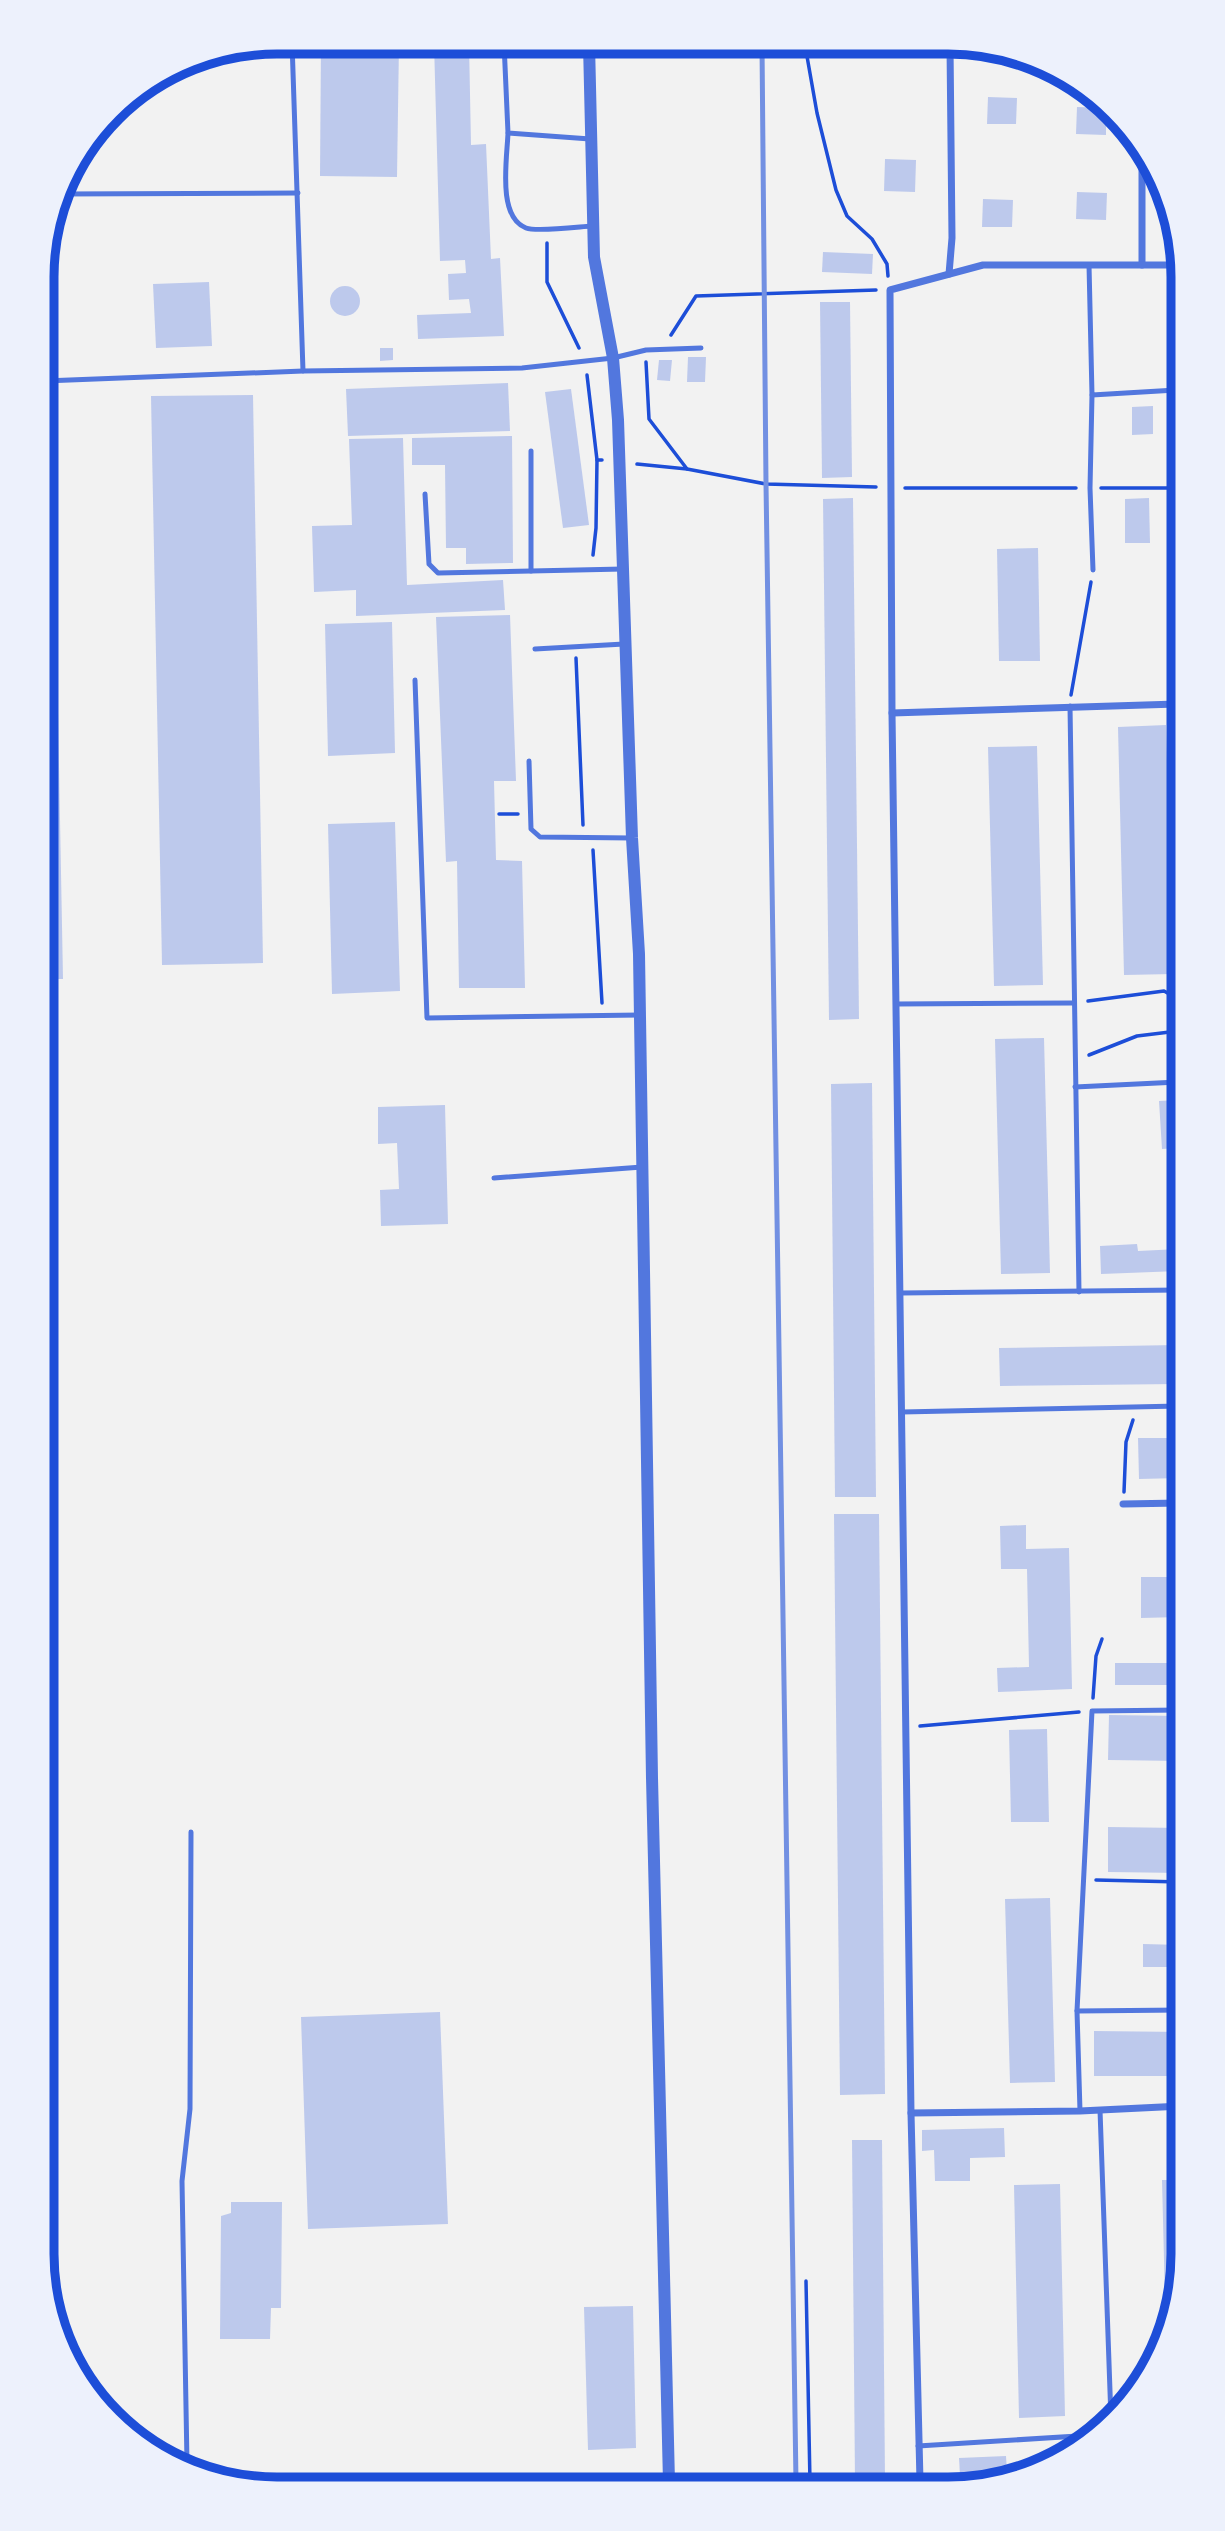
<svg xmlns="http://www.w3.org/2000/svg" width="1225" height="2531" font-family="Literata,serif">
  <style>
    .building { fill: #bdc9ec }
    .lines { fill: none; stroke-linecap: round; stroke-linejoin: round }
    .path { stroke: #1d4ed8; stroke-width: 3.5 }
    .service { stroke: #5277de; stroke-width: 5 }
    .minor { stroke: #5277de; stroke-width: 7 }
    .tertiary { stroke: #5277de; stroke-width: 12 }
    .rail { stroke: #7290e2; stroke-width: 5 }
    .rim { fill: none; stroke: #1d4ed8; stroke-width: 9 }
  </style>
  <rect width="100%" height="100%" fill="#f2f2f2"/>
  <g class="building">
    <path d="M321 42 399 43 397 177 320 176Z"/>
    <path d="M434 43H469L471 145 486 144 491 259 500 258 504 336 418 339 417 315 471 313 469 299 449 300 448 274 466 273 465 260 440 261Z"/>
    <path d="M987 46H993L1019 59 987 58Z"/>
    <path d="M988 97 1017 98 1016 124H987Z"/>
    <path d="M1077 107 1106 108V135L1076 134Z"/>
    <path d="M885 159 916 160 915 192 884 191Z"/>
    <path d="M1077 192 1107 193 1106 220 1076 219Z"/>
    <path d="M983 199 1013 200 1012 227H982Z"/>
    <path d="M823 252 873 254 872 274 822 272Z"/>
    <path d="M209 282 212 346 156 348 153 284Z"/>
    <circle cx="345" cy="301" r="15"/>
    <path d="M820 302H850L852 477 822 478Z"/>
    <path d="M380 348H393V360L380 361Z"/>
    <path d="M688 357H706L705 382H687Z"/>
    <path d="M659 360H672L670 381 657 380Z"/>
    <path d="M508 383 510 431 348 436 346 389Z"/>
    <path d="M571 389 589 525 563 528 545 392Z"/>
    <path d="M253 395 263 963 162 965 151 396Z"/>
    <path d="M44 404H51L53 445 63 979H46Z"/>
    <path d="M1153 406V434L1132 435V407Z"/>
    <path d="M512 436 513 563 466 564V548H446L445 465H412V438Z"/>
    <path d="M403 438 407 585 503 580 505 610 356 616V590L314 592 312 526 352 525 349 439Z"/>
    <path d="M853 498 859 1019 829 1020 823 499Z"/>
    <path d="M1149 498 1150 543H1125V499Z"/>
    <path d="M1038 548 1040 661H999L997 549Z"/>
    <path d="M510 615 516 781H494L496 860 522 861 525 988H459L457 861 446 862 436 617Z"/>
    <path d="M392 622 395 753 328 756 325 624Z"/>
    <path d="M1166 725 1173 974 1124 975 1118 727Z"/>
    <path d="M1037 746 1043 985 994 986 988 747Z"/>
    <path d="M395 822 400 991 332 994 328 824Z"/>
    <path d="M1044 1038 1050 1273 1001 1274 995 1039Z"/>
    <path d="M872 1083 876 1497H835L831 1084Z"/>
    <path d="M1178 1100V1148L1162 1149 1159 1101Z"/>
    <path d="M445 1105 448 1224 381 1226 380 1190 399 1189 397 1143 378 1144V1107Z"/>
    <path d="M1137 1244 1138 1251 1179 1249V1271L1101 1274 1100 1246Z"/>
    <path d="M1177 1345V1384L1000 1386 999 1348Z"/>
    <path d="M1138 1438H1179L1180 1478 1139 1479Z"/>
    <path d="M834 1514H879L885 2094 840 2095Z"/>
    <path d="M1026 1525V1549L1069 1548 1072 1689 998 1692 997 1668 1029 1667 1027 1569H1001L1000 1526Z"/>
    <path d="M1141 1577H1180V1617L1141 1618Z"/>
    <rect x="1115" y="1663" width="65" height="22"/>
    <path d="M1109 1715 1180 1716 1181 1761 1108 1760Z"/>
    <path d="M1047 1729 1049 1822H1011L1009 1730Z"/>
    <path d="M1108 1827 1181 1828V1873L1108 1872Z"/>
    <path d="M1050 1898 1055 2082 1010 2083 1005 1899Z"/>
    <path d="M1143 1944 1181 1945V1967H1143Z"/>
    <path d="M440 2012 448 2224 308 2229 301 2017Z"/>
    <path d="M1094 2031 1182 2032V2076H1094Z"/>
    <path d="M1004 2128 1005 2157 970 2158V2181H935L934 2150 922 2151V2130Z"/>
    <path d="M852 2140H882L885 2481 855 2482Z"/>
    <path d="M1162 2180H1182V2269L1166 2339Z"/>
    <path d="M1060 2184 1065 2416 1019 2418 1014 2185Z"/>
    <path d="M231 2202H282L281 2308H271L270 2339H220L221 2216 231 2213Z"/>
    <path d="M633 2306 636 2448 588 2450 584 2307Z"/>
    <path d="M1006 2456 1007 2473 960 2475 959 2458Z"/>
  </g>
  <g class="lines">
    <g class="path">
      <path d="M805 45 817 113 836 190 847 216 872 239 887 264 888 276"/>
      <path d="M547 243V282L579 348"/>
      <path d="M671 335 696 296 876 290"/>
      <path d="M646 362 649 419 687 469"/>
      <path d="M587 375 597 460H602"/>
      <path d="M637 464 687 469 766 484 876 487"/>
      <path d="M905 488H1076"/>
      <path d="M1101 488H1176"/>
      <path d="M593 555 596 528 597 460"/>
      <path d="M576 658 583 825"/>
      <path d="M1071 695 1091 582"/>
      <path d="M499 814H518"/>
      <path d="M593 850 602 1003"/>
      <path d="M1088 1001 1164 991 1178 999"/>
      <path d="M1089 1055 1137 1036 1178 1031"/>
      <path d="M1124 1492 1126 1442 1133 1420"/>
      <path d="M1093 1698 1096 1656 1102 1639"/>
      <path d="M920 1726 1079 1712"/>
      <path d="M1096 1880 1181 1882"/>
      <path d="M806 2281 810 2482"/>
    </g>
    <g class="service">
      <path d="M292 42 303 371 522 368 613 358 646 350 701 348"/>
      <path d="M504 43 508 133 590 139"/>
      <path d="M508 133C507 159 497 217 526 228 537 232 577 227 591 226"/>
      <path d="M60 194 298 193"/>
      <path d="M1089 265 1092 395 1176 390"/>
      <path d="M44 381 303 371"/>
      <path d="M1092 395 1090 488 1093 570"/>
      <path d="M531 451V571"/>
      <path d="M425 494 429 564 438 573 623 569"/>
      <path d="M535 649 624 644"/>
      <path d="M415 680 427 1018 640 1015"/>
      <path d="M1070 706 1079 1292"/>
      <path d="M529 761 531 829 540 837 632 838"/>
      <path d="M896 1004 1073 1003"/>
      <path d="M1075 1087 1178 1082"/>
      <path d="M494 1178 642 1167"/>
      <path d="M901 1293 1179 1290"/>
      <path d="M902 1412 1179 1406"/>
      <path d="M1077 2011 1182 2010"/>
      <path d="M1100 2110 1111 2419"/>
      <path d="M1080 2111 1077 2011 1092 1711 1180 1710"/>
      <path d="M918 2446 1094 2435"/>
      <path d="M187 2463 182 2181 190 2109 191 1832"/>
    </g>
    <g class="minor">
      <path d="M1142 265V148"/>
      <path d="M949 274 952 238 950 46"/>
      <path d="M892 713 1177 704"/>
      <path d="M1123 1504 1180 1503"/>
      <path d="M911 2113 1080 2111 1182 2106"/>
      <path d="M920 2481 911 2113 892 713 890 290 983 265H1175"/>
    </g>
    <path class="tertiary" d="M589 44 594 257 613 358 618 420 632 838 639 954 652 1778 669 2482"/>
    <path class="rail" d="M762 45 766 484 796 2482"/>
  </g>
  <path d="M0 0H1225V2531H0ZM277 54H948A223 223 0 0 1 1171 277V2254A223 223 0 0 1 948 2477H277A223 223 0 0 1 54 2254V277A223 223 0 0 1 277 54Z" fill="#edf1fc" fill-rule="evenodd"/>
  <path class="rim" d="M277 54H948A223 223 0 0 1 1171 277V2254A223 223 0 0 1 948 2477H277A223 223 0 0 1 54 2254V277A223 223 0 0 1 277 54Z"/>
</svg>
